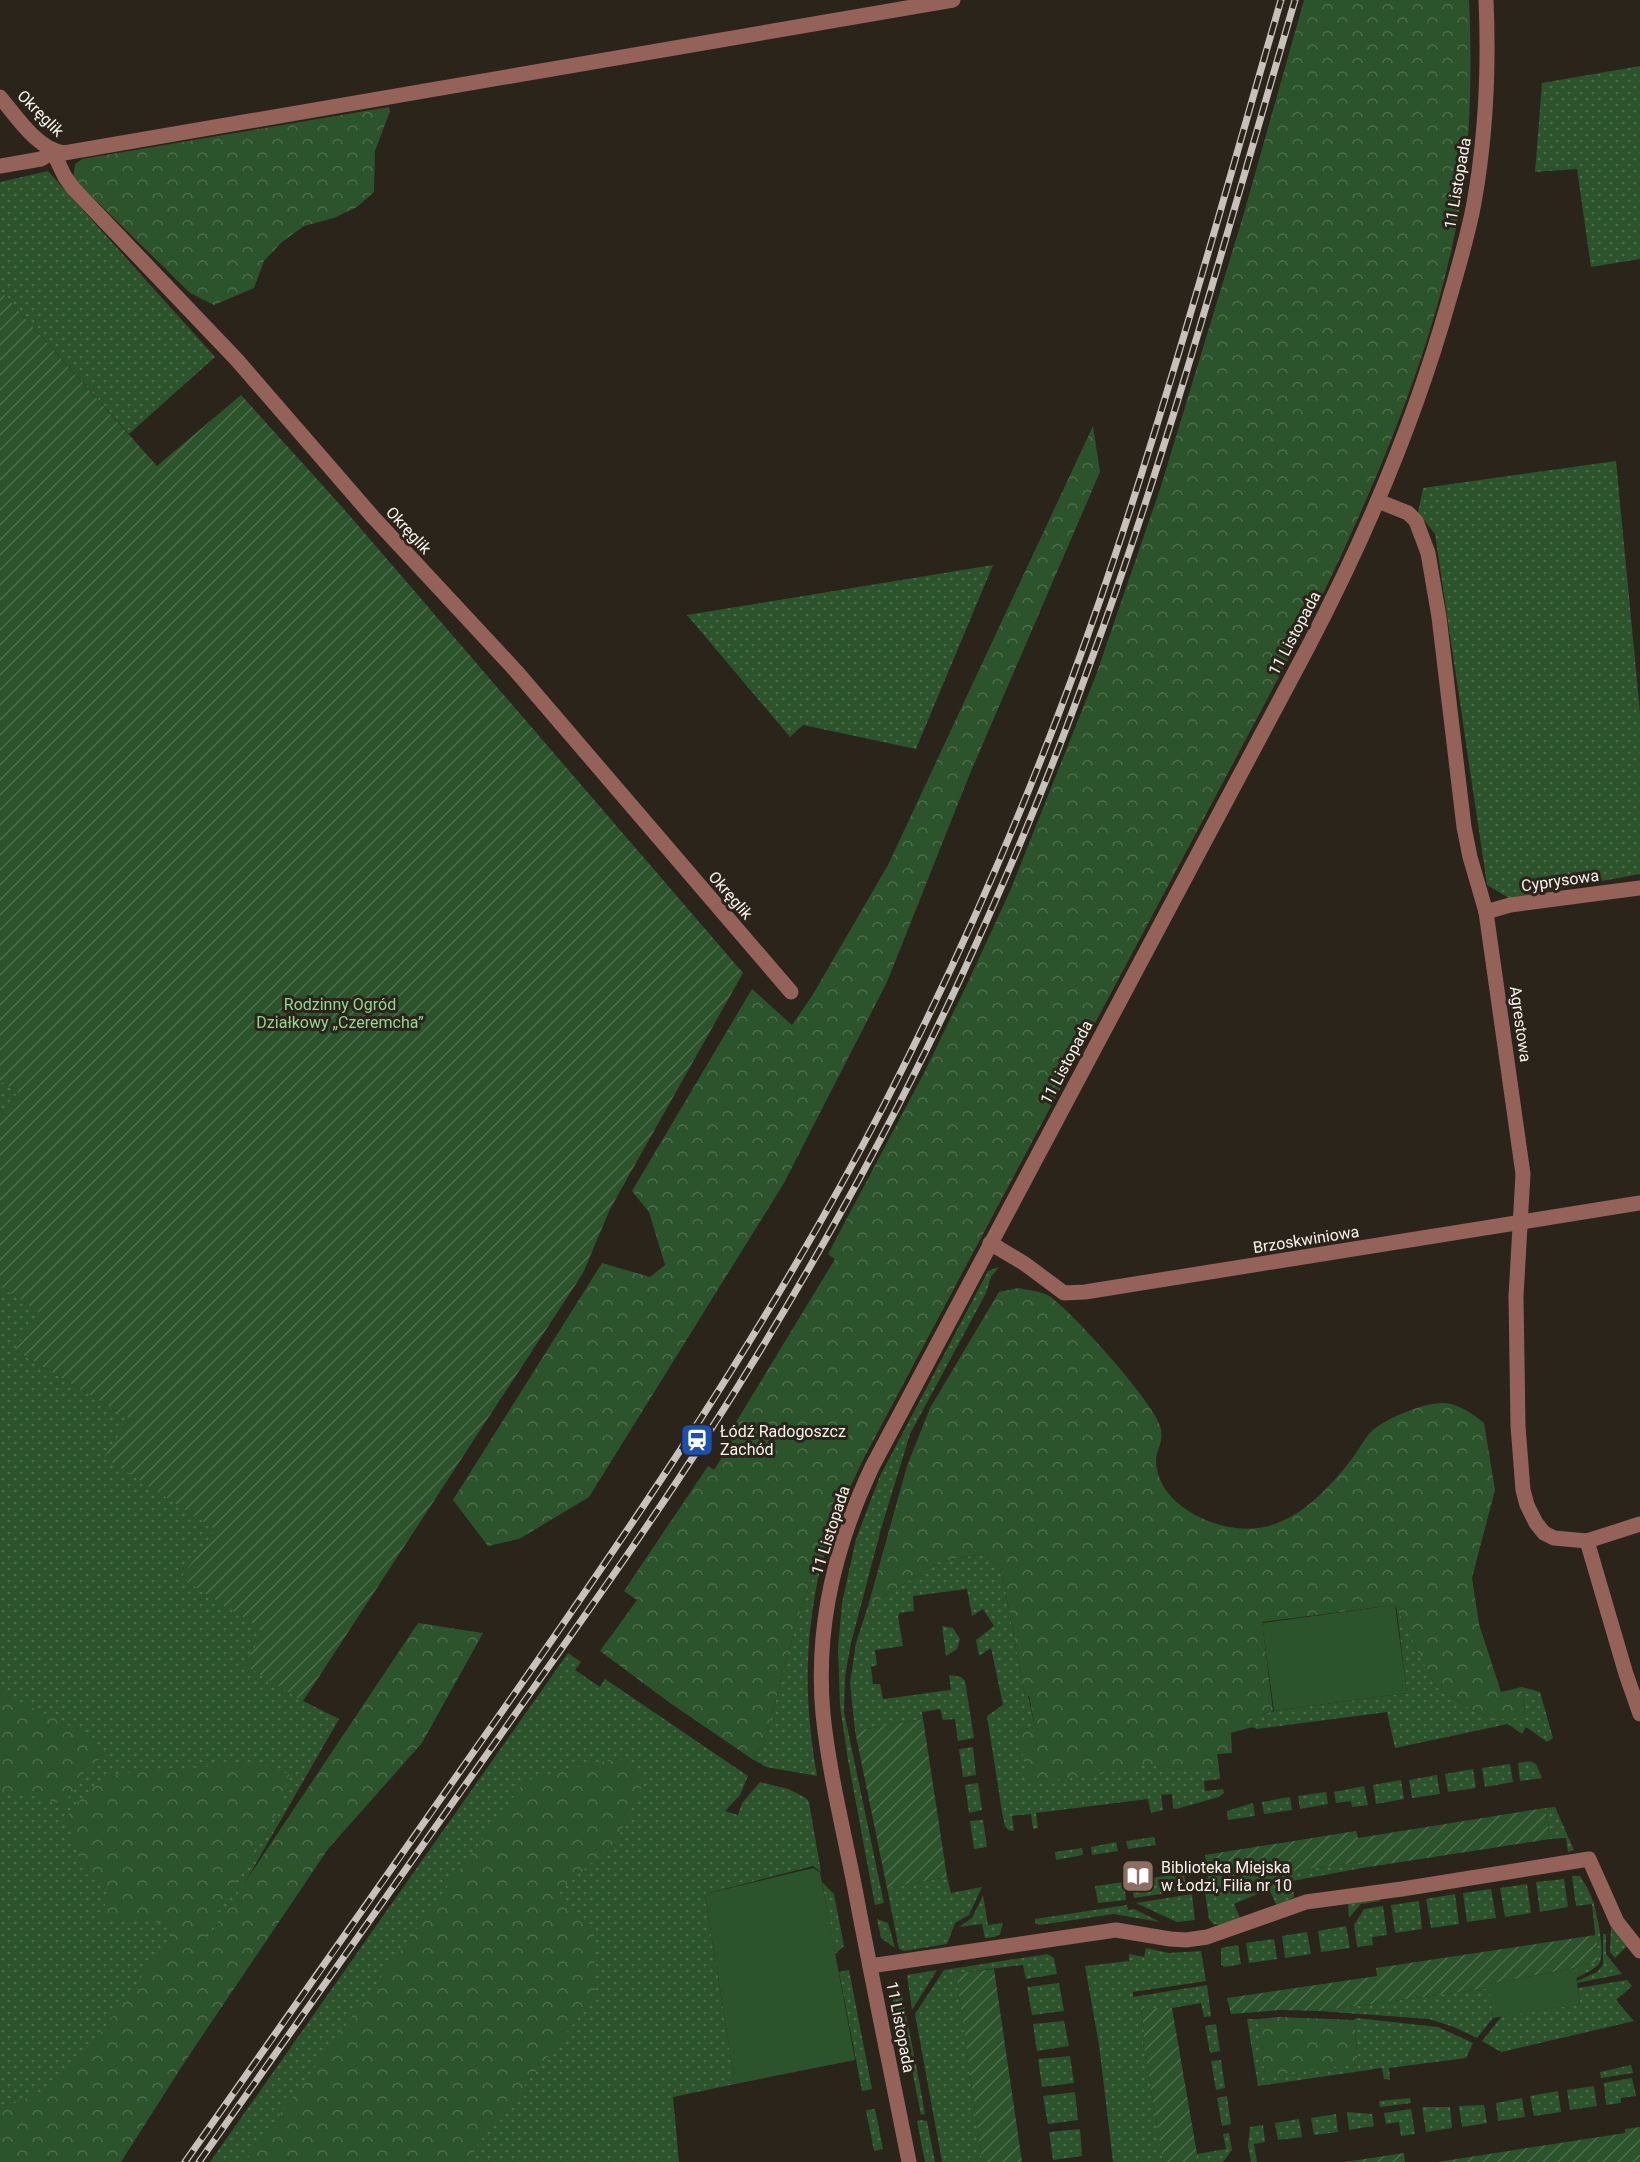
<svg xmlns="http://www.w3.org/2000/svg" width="1640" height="2162" font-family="Roboto,sans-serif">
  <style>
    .grass { fill: url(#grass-dots) }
    .forest { fill: url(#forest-crowns) }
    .garden { fill: url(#garden-furrows) }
    .pitch { fill: #2c542c }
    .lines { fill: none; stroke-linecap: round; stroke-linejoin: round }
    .minor { stroke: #946259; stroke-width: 15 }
    .tertiary { stroke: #946259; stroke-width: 15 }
    .rail-casing { stroke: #c7c1bb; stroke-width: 7 }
    .rail { stroke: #2b241b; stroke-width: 4.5; stroke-dasharray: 14; stroke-linecap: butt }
    .labels { text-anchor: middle; stroke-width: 6; stroke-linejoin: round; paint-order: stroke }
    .street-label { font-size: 16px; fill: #f8f3ed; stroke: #2b241b }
    .park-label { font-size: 16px; fill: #92d792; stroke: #2b241b }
    .poi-label { font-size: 16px; fill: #f8f3ed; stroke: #2b241b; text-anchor: start }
  </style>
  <defs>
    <pattern id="grass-dots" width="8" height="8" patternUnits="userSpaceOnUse" patternTransform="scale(1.5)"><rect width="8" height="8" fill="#2c542c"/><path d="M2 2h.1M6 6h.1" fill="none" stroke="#4b6d4b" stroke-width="1.8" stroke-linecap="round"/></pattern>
    <pattern id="forest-crowns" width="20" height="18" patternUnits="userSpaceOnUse" patternTransform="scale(1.5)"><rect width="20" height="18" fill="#2c542c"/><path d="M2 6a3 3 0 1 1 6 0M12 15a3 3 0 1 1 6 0" fill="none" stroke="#4b6d4b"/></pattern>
    <pattern id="garden-furrows" width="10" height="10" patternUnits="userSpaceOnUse" patternTransform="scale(1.5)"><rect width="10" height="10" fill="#2c542c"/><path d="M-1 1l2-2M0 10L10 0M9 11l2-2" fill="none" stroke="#4b6d4b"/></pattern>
  </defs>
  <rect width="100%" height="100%" fill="#2b241b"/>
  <g class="grass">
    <path d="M1640 66V259L1591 267 1577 169 1535 172 1542 83Z"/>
    <path d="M48 171 215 357 129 434 0 290V182Z"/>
    <path d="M1616 461 1640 712V874L1509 898 1487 885 1435 534 1418 513 1423 488Z"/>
    <path d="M993 565 916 749 803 725 790 737 687 615Z"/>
    <path d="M0 1081 18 1092 0 1120Z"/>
    <path d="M999 1267 991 1277 986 1293 910 1434 881 1529 851 1643 845 1676 844 1712 884 1903 875 1905 848 1760 840 1706 838 1648 842 1603 856 1539 880 1476 988 1271Z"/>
    <path d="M0 1286 40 1312 15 1350 130 1419 105 1457 216 1529 266 1631 303 1701 339 1719 171 2011 0 2162Z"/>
    <path d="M980 1554 1001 1567 1025 1696H1028L1035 1727 1018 1730C1084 1748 1150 1775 1219 1768L1220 1779 1204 1781 1205 1791 1223 1789 1224 1793 1219 1797 1176 1809 1173 1808 1172 1794 1161 1795 1163 1810 1151 1813 1148 1799 1036 1813 1038 1828 1033 1829 1031 1814 1012 1816 1014 1831 1008 1830 1005 1826 1002 1812 987 1716 1003 1705 991 1648 979 1656 976 1640 994 1626 983 1609 972 1616 967 1589 913 1596 914 1611 900 1613 898 1616 903 1646 875 1650 877 1665 871 1667 873 1684H880L883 1699 951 1690 949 1675 961 1677 965 1681 974 1738 958 1741 955 1719 943 1720 940 1709 922 1712 923 1719 855 1731 850 1683 856 1643 868 1606 939 1562Z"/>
    <path d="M821 1565C804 1641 804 1699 817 1776L766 1767 752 1759 764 1743 798 1617 812 1578Z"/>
    <path d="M1396 1604 1435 1686 1465 1706 1493 1720 1525 1714 1522 1687 1540 1692 1553 1738 1547 1742 1526 1727 1522 1734 1508 1724 1395 1748 1387 1712 1257 1729 1252 1727 1251 1718 1274 1711 1407 1693Z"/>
    <path d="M942 1626 953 1628 960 1639 957 1649 946 1656Z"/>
    <path d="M568 1653 581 1662 575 1670 600 1687 605 1679 748 1776 740 1795 725 1811 738 1815 742 1803 760 1782 788 1789 806 1798 809 1802 821 1872 813 1866 705 1894 735 2084 673 2097 679 2162H210Z"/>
    <path d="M973 1747 976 1775 963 1777 959 1749Z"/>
    <path d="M1530 1761 1536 1764 1542 1778 1520 1781 1518 1763Z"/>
    <path d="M1510 1764 1513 1782 1485 1787 1482 1768Z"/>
    <path d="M1473 1769 1476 1788 1448 1792 1445 1774Z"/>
    <path d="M1437 1775 1440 1794 1412 1798 1409 1780Z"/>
    <path d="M1401 1780 1404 1799 1376 1804 1373 1785Z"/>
    <path d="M978 1783 982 1810 969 1813 965 1785Z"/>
    <path d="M1364 1786 1368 1805 1352 1807 1351 1801 1336 1803 1334 1792Z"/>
    <path d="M1326 1792 1328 1804 1300 1809 1298 1796Z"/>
    <path d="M1290 1797 1292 1810 1264 1814 1262 1802Z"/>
    <path d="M1253 1803 1255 1816 1228 1820 1227 1811Z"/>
    <path d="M1555 1807 1574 1850 1568 1852 1566 1838 1550 1839 1545 1808Z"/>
    <path d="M983 1820 987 1847 974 1849 970 1821Z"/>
    <path d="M1154 1837 1156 1845 1128 1849 1126 1841Z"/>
    <path d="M1116 1842 1118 1851 1092 1855 1091 1847Z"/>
    <path d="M1082 1848 1083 1855 1056 1860 1055 1852Z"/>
    <path d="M1361 1862 1362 1868 1292 1881 1294 1897 1277 1906 1269 1889 1234 1904 1240 1918 1226 1926 1213 1924 1209 1919 1203 1880 1208 1878 1209 1883Z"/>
    <path d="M1184 1874 1186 1890 1134 1898 1131 1880Z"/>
    <path d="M1572 1876H1580C1585 1884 1590 1892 1593 1901 1597 1913 1605 1952 1600 1962 1597 1969 1583 1974 1576 1978L1575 1968 1598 1961 1592 1904 1576 1906Z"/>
    <path d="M947 1877 951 1893 982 1887 969 1915 955 1923 947 1944 904 1951 899 1949 887 1888Z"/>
    <path d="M1564 1879 1568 1907 1540 1912 1536 1882Z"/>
    <path d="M822 1882 834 1894 844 1946 835 1954Z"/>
    <path d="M1124 1882 1126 1900 1098 1903 1095 1886Z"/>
    <path d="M1527 1884 1531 1913 1505 1917 1500 1888Z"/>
    <path d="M1491 1889 1496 1918 1467 1922 1463 1893Z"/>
    <path d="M1192 1894 1195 1920 1177 1922 1136 1903Z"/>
    <path d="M1455 1894 1459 1924 1431 1928 1426 1899Z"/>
    <path d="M983 1895 988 1925 1003 1923 1000 1934 995 1937 985 1938 982 1924 959 1927 972 1918Z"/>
    <path d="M1380 1898V1901L1361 1904 1349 1918 1348 1903Z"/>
    <path d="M1419 1901 1422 1929 1395 1933 1391 1905Z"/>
    <path d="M1127 1905 1128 1910 1134 1909 1160 1922 1114 1914 1039 1925 1035 1923V1919Z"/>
    <path d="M1383 1906 1387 1935 1372 1937 1373 1945 1357 1947 1354 1925 1364 1909Z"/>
    <path d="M877 1919 888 1923 895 1948 881 1938Z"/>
    <path d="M1346 1926 1350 1948 1321 1952 1318 1931Z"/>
    <path d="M1611 1927 1627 1946 1615 1958 1610 1952Z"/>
    <path d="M1307 1932 1311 1954 1285 1958 1282 1936Z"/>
    <path d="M1603 1934H1606V1954L1622 1974 1577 1983V1981L1597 1972 1603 1965Z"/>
    <path d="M1274 1939 1277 1959 1249 1963 1246 1943Z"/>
    <path d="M1238 1945 1241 1964 1225 1967 1221 1965V1948Z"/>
    <path d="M1146 1948 1169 1953 1201 1951 1206 1981 1133 1992V1997L1207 1985 1211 2016 1204 2017 1201 2003 1172 2008 1141 2009 1144 2029 1143 2042 1163 2162H1113L1099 2045 1085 1966 1129 1961V1954L1144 1957Z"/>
    <path d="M1048 1954 1054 1958 1057 1974 1026 1979 1023 1965 956 1973 982 2162H942L915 2014 944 1970Z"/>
    <path d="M849 1970 872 2089 862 2091 839 1972Z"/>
    <path d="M937 1970 912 2010 907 1975Z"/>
    <path d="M1627 1980 1632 1986 1616 2000 1634 2021 1501 2052 1482 2041 1502 2016 1580 2004 1578 1988Z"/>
    <path d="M1059 1983 1064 2011 1032 2015 1027 1987Z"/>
    <path d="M1490 1988 1493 2018 1477 2038 1454 2027 1429 2019 1319 2011Z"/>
    <path d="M901 1990 914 2055 910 2060 905 2061 891 1992Z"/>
    <path d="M1356 2018 1438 2027 1473 2043 1466 2058 1389 2068 1390 2080 1384 2079 1382 2068 1258 2086 1247 2019H1258L1265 2075 1358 2064 1354 2020Z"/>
    <path d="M1064 2021 1069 2046 1037 2051 1033 2024Z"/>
    <path d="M1216 2024 1220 2051 1210 2053 1205 2026Z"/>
    <path d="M1070 2056 1074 2083 1042 2087 1038 2059Z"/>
    <path d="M1221 2060 1225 2088 1216 2090 1211 2061Z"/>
    <path d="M916 2064 925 2114 921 2115 911 2065Z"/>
    <path d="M1631 2065 1633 2073 1601 2078 1600 2072Z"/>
    <path d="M1632 2078 1636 2096 1621 2098V2103L1606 2105 1604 2083Z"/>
    <path d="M1594 2086 1597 2106 1570 2110 1567 2090Z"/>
    <path d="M1558 2091 1561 2112 1534 2116 1530 2096Z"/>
    <path d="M1075 2092 1078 2120 1048 2124 1043 2096Z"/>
    <path d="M1227 2096 1231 2124 1222 2126 1217 2098Z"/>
    <path d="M1410 2098 1411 2103 1380 2107 1379 2101Z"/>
    <path d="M1522 2098 1525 2117 1498 2121 1496 2103Z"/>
    <path d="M1484 2105 1487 2123 1462 2127 1459 2106Z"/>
    <path d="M1422 2107H1450L1452 2128 1426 2132Z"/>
    <path d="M875 2109 883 2149 874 2151 866 2110Z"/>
    <path d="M1411 2109 1415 2134 1401 2136 1399 2122 1386 2124 1384 2113Z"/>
    <path d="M1347 2112 1372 2114 1374 2126 1349 2130Z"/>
    <path d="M1336 2114 1338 2132 1314 2135 1311 2118Z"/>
    <path d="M1299 2119 1302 2137 1278 2140 1275 2123Z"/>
    <path d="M922 2120 927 2121 935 2162H925L917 2121Z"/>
    <path d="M1263 2125 1265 2142 1254 2144 1257 2162H1251L1248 2146 1250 2127Z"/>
    <path d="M1080 2129 1082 2156 1053 2160 1049 2132Z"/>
    <path d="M1229 2133 1232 2150 1223 2162H1195L1197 2154 1226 2149 1223 2134Z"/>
  </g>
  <g class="forest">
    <path d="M1304 0H1469C1472 65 1471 131 1462 195 1440 333 1382 471 1322 596L864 1458 845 1498 821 1565 812 1578 798 1617 764 1743 752 1759 670 1703 600 1651 637 1600 624 1591 708 1466 714 1470 732 1441 727 1437 835 1259 828 1254 925 1071 969 980 1010 891 1096 675 1160 489 1244 213Z"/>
    <path d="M389 107 390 111 375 151 374 192 357 207 334 218 304 226 282 242 264 261 254 288 214 305 190 293 73 178 75 164 82 159Z"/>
    <path d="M1093 426 1100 472 969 776 887 982 784 1183 589 1497 519 1539 488 1546 453 1500 602 1263 650 1277 665 1265 649 1212 632 1191 752 989 792 1025 812 996 888 865Z"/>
    <path d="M1018 1288C1027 1290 1041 1291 1049 1296 1071 1310 1154 1403 1160 1426 1165 1443 1156 1448 1156 1461 1157 1500 1202 1524 1236 1528 1287 1535 1326 1493 1354 1456 1360 1448 1365 1437 1373 1430 1387 1418 1425 1402 1444 1403 1459 1404 1473 1414 1484 1423L1495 1490 1472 1578 1479 1624 1501 1692 1522 1687 1525 1715 1520 1718 1493 1720 1465 1706 1435 1686 1395 1605 1262 1622 1273 1711 1251 1718 1252 1727 1231 1733 1232 1753 1217 1754 1219 1768 1193 1770 1142 1765V1767L1131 1769 1028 1784 1018 1730 1035 1727 1029 1696H1025L1001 1567 980 1554 939 1562 868 1606 907 1466 930 1408 999 1292Z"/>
    <path d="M418 1623 483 1633 422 1743 328 1849 184 2063 121 2162H0V2109L44 2091 101 2033 149 1966 175 1940 164 1922 103 1919 107 1889 84 1872 66 1818C83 1796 94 1781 122 1773L259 1763 289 1774 279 1809 225 1898 195 1957Z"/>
    <path d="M0 1688 3 1693 92 1737 102 1757 86 1769 64 1805 41 1797 0 1791Z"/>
    <path d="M626 1759 645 1780 617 1840 559 1892 594 1934 595 1997 479 2143 468 2162H245L525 1781 592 1763Z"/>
    <path d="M1279 2017 1354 2020 1358 2064 1265 2076 1258 2019Z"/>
  </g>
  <g class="garden">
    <path d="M0 290 157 466 241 395 343 508 743 973 610 1209 583 1273 303 1701 244 1665 265 1631 181 1578 215 1529 104 1457 130 1419 15 1350 39 1312 0 1286V1120L18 1092 0 1081Z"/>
    <path d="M923 1719 947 1877 887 1888 855 1731Z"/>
    <path d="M1545 1808 1550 1839 1362 1868 1361 1862 1209 1883 1205 1855 1356 1831 1358 1838Z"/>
    <path d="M1596 1935 1598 1961 1575 1968 1490 1984V1988L1319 2011 1280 2010 1231 2014 1227 1998 1377 1976 1376 1968Z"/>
    <path d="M994 1969 1022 2162H982L956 1973Z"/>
    <path d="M1141 2008H1172L1197 2154 1195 2162H1163L1143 2042 1144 2029Z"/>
    <path d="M1640 2127V2162H1437L1625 2133V2129Z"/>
    <path d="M1404 2153 1405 2162H1345Z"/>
  </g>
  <g class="pitch">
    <path d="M1395 1605 1407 1693 1274 1711 1262 1623Z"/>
    <path d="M813 1868 820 1872 855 2060 735 2084 705 1894Z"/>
    <path d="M1575 1968 1580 2004 1493 2018 1489 1984Z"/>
  </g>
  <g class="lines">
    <g class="minor">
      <path d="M0 166 41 159 53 152 65 177 73 188 237 360 373 517 516 671 791 992"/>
      <path d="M1378 501 1408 513 1416 521 1428 553 1439 617 1464 827 1470 857 1486 912 1523 1174 1516 1296 1518 1426 1523 1490 1527 1505 1536 1523 1544 1533 1554 1538 1587 1541 1640 1524"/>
      <path d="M1486 912 1510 905 1640 888"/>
      <path d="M990 1243 1025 1264 1064 1293 1085 1292 1640 1203"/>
      <path d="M1587 1541 1626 1674 1640 1714"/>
      <path d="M870 1966 1116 1930 1170 1939 1186 1940 1207 1937 1306 1902 1402 1889 1589 1859 1617 1922 1640 1951"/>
    </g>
    <g class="tertiary">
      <path d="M0 97C17 117 37 149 64 153L953 0"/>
      <path d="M909 2162C891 2071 872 1980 855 1889 844 1832 829 1773 823 1714 815 1628 835 1545 872 1467L1308 647C1366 536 1415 421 1449 300 1458 268 1468 236 1474 203 1486 136 1489 68 1486 0"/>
    </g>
    <defs>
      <g id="rail">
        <path d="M185 2162C287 2018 388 1874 489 1730 632 1527 768 1328 883 1107 967 944 1040 774 1100 600 1168 402 1223 200 1281 0"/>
        <path d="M199 2162C298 2021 398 1881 497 1740 567 1640 640 1540 706 1437 801 1289 888 1135 962 975 1008 875 1051 773 1088 669 1169 450 1229 224 1295 0"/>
      </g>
    </defs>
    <use href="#rail" class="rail-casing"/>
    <use href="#rail" class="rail"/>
  </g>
  <defs>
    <symbol id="station-square" viewBox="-11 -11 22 22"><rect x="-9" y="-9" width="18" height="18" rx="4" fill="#1a4fb4" stroke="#2b241b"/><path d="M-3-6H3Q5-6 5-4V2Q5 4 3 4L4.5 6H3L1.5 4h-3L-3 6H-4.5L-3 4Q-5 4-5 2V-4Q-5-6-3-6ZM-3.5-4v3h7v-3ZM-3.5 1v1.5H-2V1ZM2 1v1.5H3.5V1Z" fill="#fff"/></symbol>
    <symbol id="library-square" viewBox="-11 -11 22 22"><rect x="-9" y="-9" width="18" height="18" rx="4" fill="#8d6e63" stroke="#2b241b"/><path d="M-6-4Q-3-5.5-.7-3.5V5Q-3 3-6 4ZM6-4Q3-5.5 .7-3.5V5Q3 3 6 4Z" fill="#fff"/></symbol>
  </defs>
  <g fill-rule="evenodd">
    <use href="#station-square" x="678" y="1421" width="38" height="38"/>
    <use href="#library-square" x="1119" y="1857" width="38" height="38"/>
  </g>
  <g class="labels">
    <g class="street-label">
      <text transform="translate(41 113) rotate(45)" y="6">Okręglik</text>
      <text transform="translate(1457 183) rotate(-80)" y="6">11 Listopada</text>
      <text transform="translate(409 530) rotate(47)" y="6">Okręglik</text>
      <text transform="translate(1294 633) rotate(-62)" y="6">11 Listopada</text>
      <text transform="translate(1560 880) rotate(-8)" y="6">Cyprysowa</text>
      <text transform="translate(731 895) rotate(49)" y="6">Okręglik</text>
      <text transform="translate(1521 1024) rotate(82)" y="6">Agrestowa</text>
      <text transform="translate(1066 1062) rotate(-62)" y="6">11 Listopada</text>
      <text transform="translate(1306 1239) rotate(-9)" y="6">Brzoskwiniowa</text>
      <text transform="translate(830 1530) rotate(-72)" y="6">11 Listopada</text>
      <text transform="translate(901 2027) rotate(79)" y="6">11 Listopada</text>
    </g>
    <g class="park-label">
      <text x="340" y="1010">Rodzinny Ogród<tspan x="340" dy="18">Działkowy „Czeremcha”</tspan></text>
    </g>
    <g class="poi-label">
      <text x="720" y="1437">Łódź Radogoszcz<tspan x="720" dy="18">Zachód</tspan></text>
      <text x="1161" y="1873">Biblioteka Miejska<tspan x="1161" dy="18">w Łodzi, Filia nr 10</tspan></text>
    </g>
  </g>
</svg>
